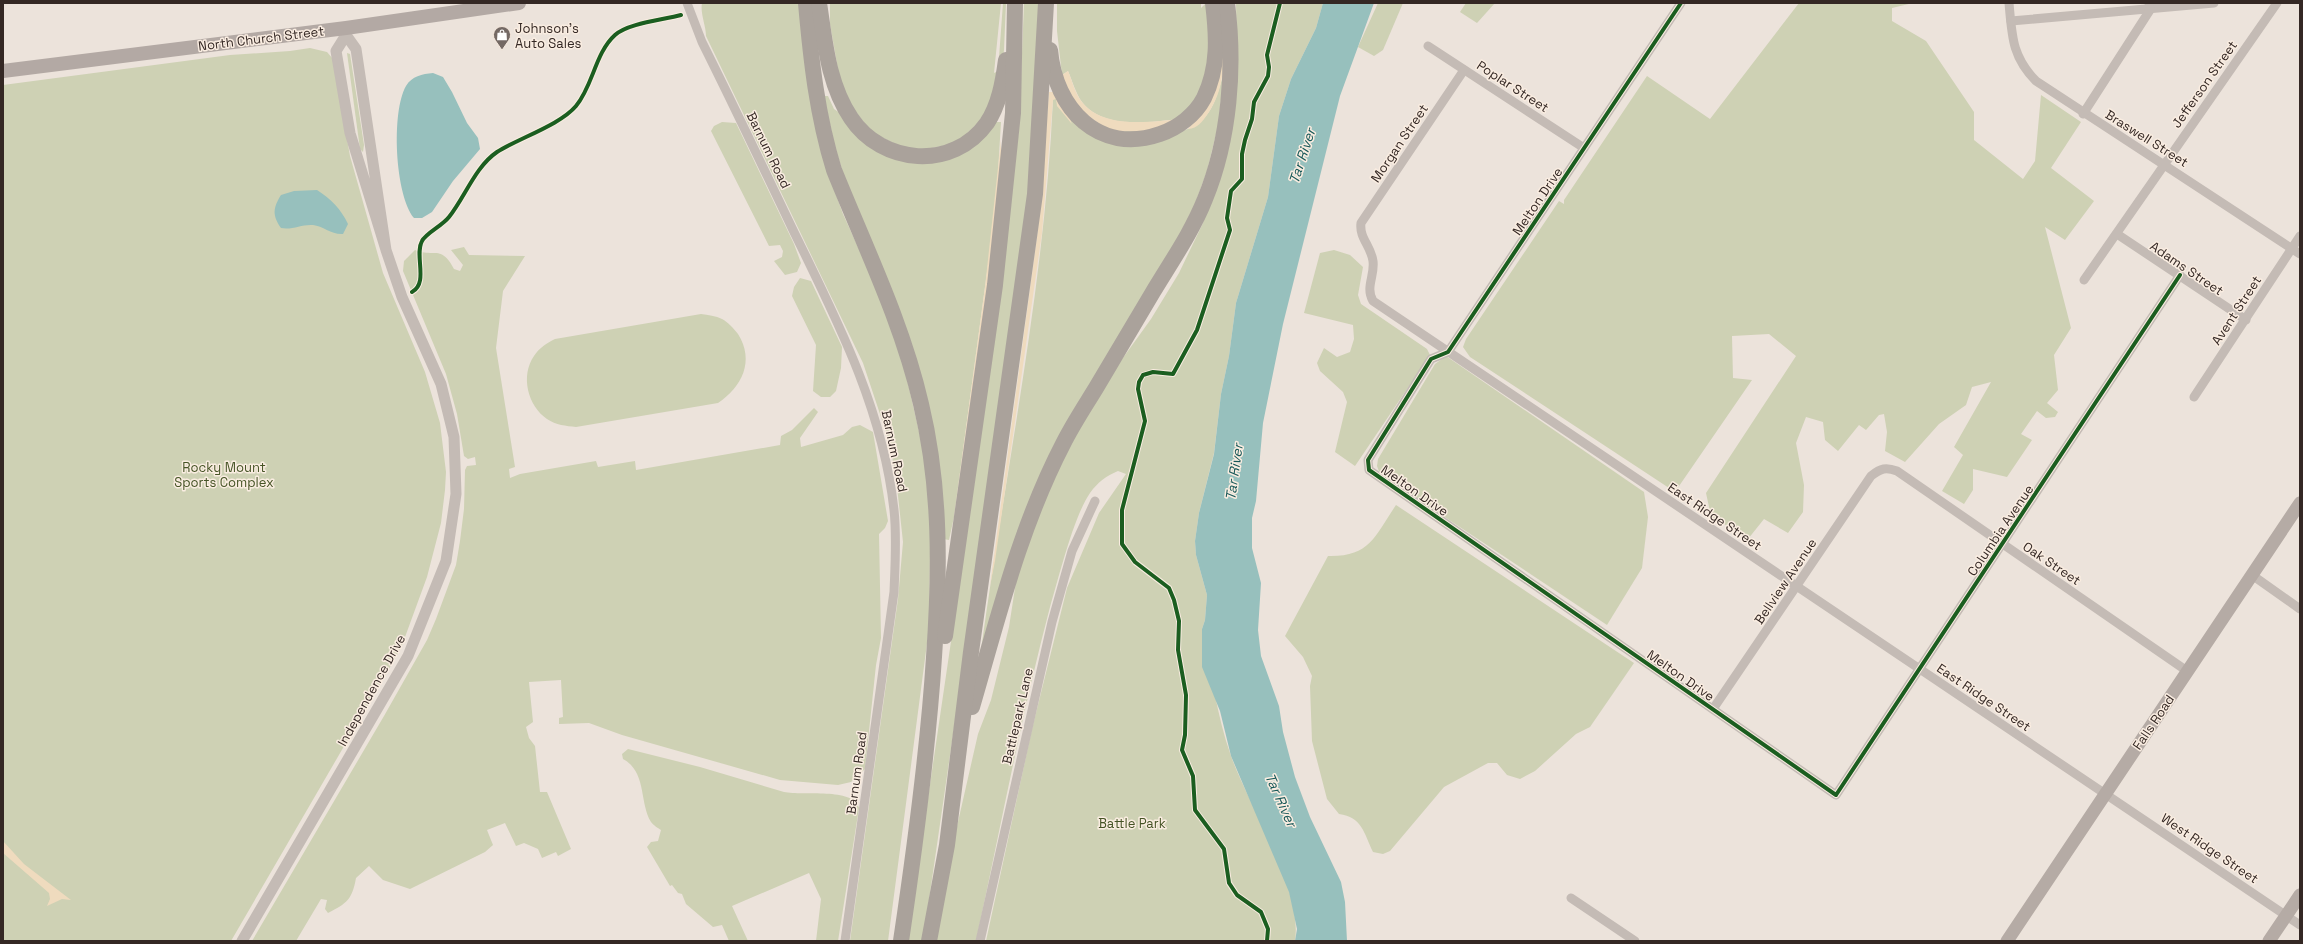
<svg xmlns="http://www.w3.org/2000/svg" width="2303" height="944" font-family="'Space Grotesk',sans-serif">
  <style>
    .green { fill: #ced1b4 }
    .sand { fill: #efdbbe }
    .water { fill: #97c0bd }
    .lines { fill: none; stroke-linecap: round; stroke-linejoin: round }
    .minor { stroke: #c4bbb5; stroke-width: 9 }
    .tertiary { stroke: #c4bbb5; stroke-width: 11 }
    .secondary { stroke: #b5aba5; stroke-width: 13 }
    .primary { stroke: #b3a9a4; stroke-width: 14 }
    .motorway { stroke: #aaa29b; stroke-width: 16 }
    .cycleway-casing { stroke: #faede1; stroke-width: 6 }
    .cycleway { stroke: #1b5e20; stroke-width: 4 }
    .labels { text-anchor: middle; stroke-width: 3; stroke-linejoin: round; paint-order: stroke }
    .poi-label { font-size: 13px; fill: #342824; stroke: #faede1; text-anchor: start }
    .street-label { font-size: 13px; fill: #342824; stroke: #faede1 }
    .park-label { font-size: 13px; fill: #465426; stroke: #faede1 }
    .water-label { font-size: 14px; font-style: italic; fill: #175858; stroke: #faede1 }
  </style>
  <rect width="100%" height="100%" fill="#ece3db"/>
  <g class="green">
    <path d="M702 3H802L831 181 843 214 896 331 931 484 929 628 888 941H850L898 599 903 542 896 477 889 441 863 363 706 36C706 25 700 14 702 3Z"/>
    <path d="M830 3H1001L994 73 998 71 1003 3H1006L1004 50 1000 77 986 115 957 143 912 152 871 132 845 97 839 75 830 24Z"/>
    <path d="M1024 3H1039L1032 164 1009 349 923 941H907L974 485 1019 129Z"/>
    <path d="M1057 3H1201V8L1206 3 1212 36 1204 88 1180 119C1149 122 1104 130 1082 102 1076 94 1072 80 1068 71L1062 75 1057 31Z"/>
    <path d="M1236 3H1323L1316 28 1291 79 1279 116 1268 197 1236 303 1229 356 1221 394 1214 453 1199 513 1195 541 1196 555 1207 595 1205 620 1202 629C1211 670 1217 717 1231 756 1249 807 1303 888 1295 941H986L1032 729 1067 588 1099 513 1126 474 1118 471C1106 476 1098 482 1090 493 1073 518 1059 577 1050 607 1021 717 1000 830 976 941H936L950 857 978 734 991 700 1009 627 1017 575 1050 479 1107 380 1151 319 1179 273 1203 223 1237 54Z"/>
    <path d="M1378 3H1403L1383 50 1374 56 1358 47Z"/>
    <path d="M1466 3H1495L1477 23 1460 12Z"/>
    <path d="M1799 3H1913L1892 8V21L1926 41 1974 112V140L2023 179 2035 161 2041 95 2081 122 2051 168 2094 201 2065 240 2045 227 2071 328 2054 355 2058 390 2047 403 2058 412 2055 417 2046 418 2037 411 2021 434 2032 440 2007 477 1973 469V490L1964 504 1942 491 1963 455 1954 447 1991 382 1972 387 1966 405 1939 424 1905 462 1885 451 1887 432 1884 414 1879 415 1866 430 1859 425 1838 451 1825 440 1823 422 1806 417 1796 443 1804 485 1803 512 1788 533 1764 519 1748 539 1711 516 1706 493 1796 356 1769 334 1732 336 1733 378 1752 380 1677 489 1669 488 1663 484 1470 357 1463 347 1466 339 1559 201 1564 204V200L1647 76 1710 119Z"/>
    <path d="M310 48 327 52 333 59 350 156 383 273 425 372 440 423 446 472 445 490 441 523 427 577 401 648 231 941H3V85L230 55 290 51Z"/>
    <path d="M347 53 350 54 364 145 363 152 360 149Z"/>
    <path d="M1224 72 1218 126 1207 171 1189 220 1069 424 981 650C1006 467 1045 284 1053 99H1056L1071 123 1066 109 1075 120 1182 131C1212 122 1216 99 1224 72Z"/>
    <path d="M824 96H828L834 109 911 162 993 122H1001L996 205 954 517 949 540 943 539 936 448 846 183 834 143Z"/>
    <path d="M722 122 736 123 794 244 801 263 797 272 785 275 774 261 782 257 783 251 780 245 769 246 711 131 714 126Z"/>
    <path d="M464 247 469 255 525 256 503 291 496 348 515 467 509 469 510 478 520 474 596 461 598 467 635 461 636 470 780 445 781 436 792 430 814 408 818 412 800 438 801 447 843 435 852 427 860 425 873 432 888 521 885 528 879 534 881 638 876 665 865 769 851 782 838 785 780 780 622 735 589 723 559 724V718L563 717 561 680 529 682 533 722 526 727 529 738 535 746 540 792H547L571 849 558 856 556 852 542 858 538 849 524 843 516 846 505 823 487 830 493 845 485 852 410 889 383 880 369 866 356 878C352 900 347 903 328 913L325 909 327 900 321 899 296 941H252L384 716 427 640 436 619 456 565 460 541 464 509 465 470 467 466 476 465 475 457 468 459 464 456 457 414 446 374 403 271 404 261 415 250C434 258 441 244 454 269L460 271 463 265 451 250Z"/>
    <path d="M1334 250 1350 255 1363 267 1358 295 1361 304 1427 349 1430 355 1355 466 1335 452 1347 402 1343 392 1320 371 1317 363 1324 348 1337 357 1350 352 1354 339 1353 325 1304 313 1320 253Z"/>
    <path d="M800 278 811 281 842 347 841 368 836 391 830 397H821L813 391 816 345 792 296 794 287Z"/>
    <path d="M701 314C708 315 716 316 722 319 728 322 734 329 738 334 755 361 742 387 718 403L576 427C566 426 556 425 547 419 528 406 520 376 534 356 539 348 547 343 555 339Z"/>
    <path d="M1446 356 1644 492 1648 517 1642 568 1607 625 1380 474 1377 466 1378 459 1435 364Z"/>
    <path d="M1396 505 1634 663 1590 727 1576 734 1535 771 1520 779 1507 775 1497 763H1488L1444 787 1390 851 1383 854 1373 852C1364 833 1362 817 1339 814L1327 799 1312 741 1310 686 1312 676 1303 657 1285 636 1328 556C1370 557 1375 536 1396 505Z"/>
    <path d="M628 749 700 767 784 792C803 796 853 787 859 808L838 941H816L821 899 809 873 732 906 748 941H729L722 925 713 927 686 904 682 894 678 893 672 885 670 886 647 847 651 842 658 841 661 830C658 828 653 825 651 822 639 802 647 772 623 759L622 754Z"/>
  </g>
  <g class="sand">
    <path d="M1223 35C1224 65 1225 89 1207 115 1202 122 1198 128 1188 129L1197 118Z"/>
    <path d="M1068 71C1072 80 1075 94 1082 102 1103 129 1150 122 1180 119L1157 132 1109 131 1074 105 1062 75Z"/>
    <path d="M1049 92H1058L1072 124 1057 106 1056 99 1053 100 1042 233 995 561 990 586 1038 229Z"/>
    <path d="M1001 140V191L954 517 985 287Z"/>
    <path d="M3 841 24 864 71 900 62 899 47 906 50 899 49 893 3 853Z"/>
  </g>
  <g class="water">
    <path d="M1323 3H1374L1340 96 1283 324 1263 423 1256 501 1252 518V548L1261 583 1258 630 1261 656 1279 706 1283 732 1295 777 1310 817 1341 882 1345 902 1347 941H1295L1297 929 1289 892 1231 756 1220 711 1202 667V629L1205 620 1207 595 1196 555 1195 541 1199 513 1214 454 1221 394 1229 356 1236 303 1268 197 1279 116 1291 79 1316 28Z"/>
    <path d="M433 73 443 77 452 92 467 123 478 138 480 149 453 181 432 212 422 218H414C395 195 391 112 406 86 412 76 422 74 433 73Z"/>
    <path d="M317 190C331 199 341 209 348 224L343 234C332 235 323 226 313 225 302 224 293 230 281 228 272 215 273 208 281 195L294 191Z"/>
  </g>
  <g class="lines">
    <g class="minor">
      <path d="M687 3 702 42C733 104 763 167 793 230 837 320 883 409 894 510 897 537 895 565 894 592L845 941"/>
      <path d="M1681 3 1448 352 1431 359 1368 460 1369 470 1836 795 2180 275"/>
      <path d="M2009 3C2012 36 2012 57 2036 81L2300 254"/>
      <path d="M2011 21 2214 3"/>
      <path d="M1428 46 1584 148"/>
      <path d="M1464 70 1361 223C1359 238 1371 246 1373 261 1375 276 1365 287 1373 301L2300 925"/>
      <path d="M2083 114 2150 10 2149 3"/>
      <path d="M2117 234 2246 320"/>
      <path d="M2084 280 2277 3"/>
      <path d="M2194 397 2300 236"/>
      <path d="M2252 575 2300 609"/>
      <path d="M1713 709 1871 476C1881 468 1886 467 1897 471L2187 671"/>
      <path d="M1571 898 1635 941"/>
      <path d="M980 941 1052 622 1072 551 1095 501"/>
    </g>
    <path class="tertiary" d="M242 941 408 656 446 561 456 494 454 437 441 384 402 297 386 250 350 133 336 51 346 35 356 49 386 250"/>
    <g class="secondary">
      <path d="M2007 941 2300 503"/>
      <path d="M2269 941 2300 895"/>
    </g>
    <path class="primary" d="M3 71 346 28 519 3"/>
    <g class="motorway">
      <path d="M806 3C811 60 817 115 834 170 865 247 902 322 921 404 941 487 940 572 934 657 928 752 915 847 901 941"/>
      <path d="M819 3C825 42 828 84 851 118 882 165 953 171 987 123 999 105 1003 82 1006 60"/>
      <path d="M1050 50C1055 109 1099 155 1160 134 1178 128 1195 115 1204 98 1219 67 1217 36 1213 3"/>
      <path d="M945 636 995 285 1013 113 1015 3"/>
      <path d="M972 707C998 618 1020 527 1063 444 1073 424 1085 406 1096 388 1115 356 1134 324 1153 292 1171 262 1192 232 1205 199 1230 138 1235 67 1227 3"/>
      <path d="M929 941 947 845 971 652 1035 194 1046 3"/>
    </g>
    <defs>
      <g id="cycleway">
        <path d="M1681 3 1448 352 1431 359 1368 460 1369 470 1836 795 2180 275"/>
        <path d="M412 292C429 283 414 255 422 241 426 233 442 226 449 217 465 197 475 167 497 152 519 138 560 125 576 106 593 86 595 53 615 35 628 23 663 20 681 15"/>
        <path d="M1267 941 1268 929 1261 912 1237 895 1229 883 1224 849 1195 810 1193 776 1182 750 1185 735 1186 695 1178 650 1179 621 1174 600 1169 588 1135 562 1122 544V510L1145 421 1138 389 1139 382 1143 375 1153 372 1173 374 1197 330 1230 230 1227 218 1231 191 1242 179V154L1245 140 1252 119 1254 102 1268 76 1269 67 1267 55 1280 3"/>
      </g>
    </defs>
    <use href="#cycleway" class="cycleway-casing"/>
    <use href="#cycleway" class="cycleway"/>
  </g>
  <defs>
    <symbol id="shop-pin" viewBox="-11 -11 22 30"><path d="M0 17L-7.5 6A9.5 9.5 0 1 1 7.5 6Z" fill="#746964" stroke="#faede1"/><path d="M-5-2.5h2.3a2.7 3.5 0 0 1 5.4 0H5L5.5 6h-11ZM-1.5-2.5h3a1.5 2.3 0 0 0-3 0Z" fill="#fff"/></symbol>
  </defs>
  <g fill-rule="evenodd">
    <use href="#shop-pin" x="492" y="25" width="20" height="27"/>
  </g>
  <g class="labels">
    <g class="poi-label">
      <text x="515" y="33">Johnson's<tspan x="515" dy="15">Auto Sales</tspan></text>
    </g>
    <g class="street-label">
      <text transform="translate(261 38) rotate(-7)" y="5">North Church Street</text>
      <text transform="translate(2204 84) rotate(-55)" y="5">Jefferson Street</text>
      <text transform="translate(1513 86) rotate(33)" y="5">Poplar Street</text>
      <text transform="translate(2147 138) rotate(32)" y="5">Braswell Street</text>
      <text transform="translate(1399 143) rotate(-56)" y="5">Morgan Street</text>
      <text transform="translate(769 150) rotate(64)" y="5">Barnum Road</text>
      <text transform="translate(1537 201) rotate(-56)" y="5">Melton Drive</text>
      <text transform="translate(2187 268) rotate(34)" y="5">Adams Street</text>
      <text transform="translate(2236 310) rotate(-57)" y="5">Avent Street</text>
      <text transform="translate(895 451) rotate(78)" y="5">Barnum Road</text>
      <text transform="translate(1415 490) rotate(35)" y="5">Melton Drive</text>
      <text transform="translate(1715 516) rotate(34)" y="5">East Ridge Street</text>
      <text transform="translate(2000 530) rotate(-56)" y="5">Columbia Avenue</text>
      <text transform="translate(2052 563) rotate(34)" y="5">Oak Street</text>
      <text transform="translate(1785 581) rotate(-56)" y="5">Bellview Avenue</text>
      <text transform="translate(1681 675) rotate(35)" y="5">Melton Drive</text>
      <text transform="translate(371 690) rotate(-61)" y="5">Independence Drive</text>
      <text transform="translate(1984 697) rotate(34)" y="5">East Ridge Street</text>
      <text transform="translate(1017 716) rotate(-77)" y="5">Battlepark Lane</text>
      <text transform="translate(2153 722) rotate(-56)" y="5">Falls Road</text>
      <text transform="translate(856 773) rotate(-82)" y="5">Barnum Road</text>
      <text transform="translate(2210 848) rotate(34)" y="5">West Ridge Street</text>
    </g>
    <g class="park-label">
      <text x="224" y="472">Rocky Mount<tspan x="224" dy="15">Sports Complex</tspan></text>
      <text x="1132" y="828">Battle Park</text>
    </g>
    <g class="water-label">
      <text transform="translate(1302 156) rotate(-72)" y="5">Tar River</text>
      <text transform="translate(1234 472) rotate(-82)" y="5">Tar River</text>
      <text transform="translate(1281 800) rotate(66)" y="5">Tar River</text>
    </g>
  </g>
  <rect width="2303" height="944" fill="none" stroke="#342824" stroke-width="8"/>
</svg>
